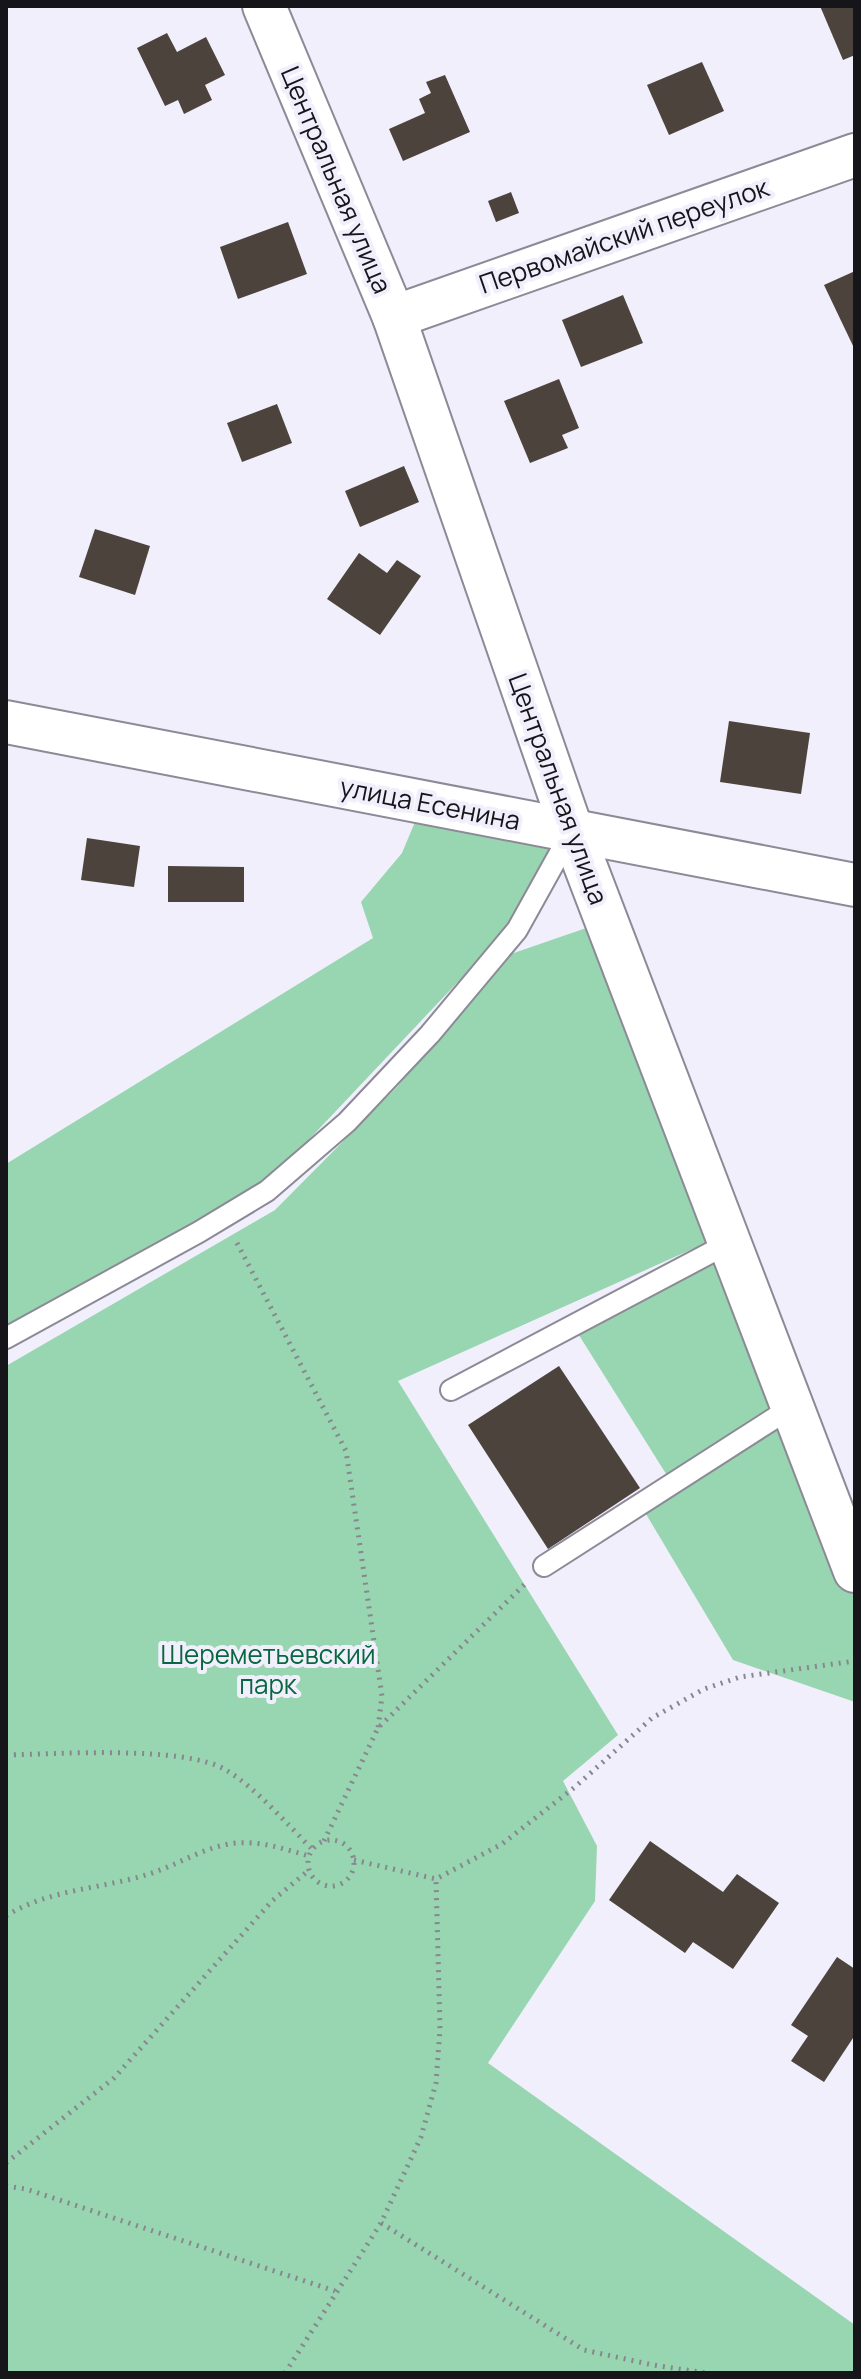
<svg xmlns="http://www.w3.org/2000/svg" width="861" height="2379" font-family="Manrope,sans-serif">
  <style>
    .green { fill: #97d6b0 }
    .building { fill: #4c433c }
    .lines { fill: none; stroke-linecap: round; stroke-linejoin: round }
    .lane-casing { stroke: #8c8a96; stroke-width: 24 }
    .street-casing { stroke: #8c8a96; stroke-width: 46 }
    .path { stroke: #888790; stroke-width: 5; stroke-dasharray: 2 6; stroke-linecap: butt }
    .lane { stroke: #fff; stroke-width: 20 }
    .street { stroke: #fff; stroke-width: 42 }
    .labels { text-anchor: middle; stroke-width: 8; stroke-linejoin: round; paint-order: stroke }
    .street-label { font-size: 26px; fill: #16151a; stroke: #f1effc }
    .park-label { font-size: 26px; fill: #09673f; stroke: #f1effc }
  </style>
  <rect width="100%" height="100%" fill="#f1effc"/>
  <g class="green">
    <path d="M420 810 558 837 506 931 266 1185 6 1328V1164L373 938 361 902 402 853Z"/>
    <path d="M595 925 717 1238 398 1381 618 1735 563 1781 597 1846 595 1901 488 2063 855 2325V2373H6V1366L275 1210 397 1087 508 955Z"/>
    <path d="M723 1253 777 1410 668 1477 577 1332Z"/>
    <path d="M790 1419 855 1592V1702L733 1660 643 1509Z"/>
  </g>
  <g class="building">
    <path d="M820 6H855V55L843 60Z"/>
    <path d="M167 33 177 52 206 37 225 75 205 85 212 100 184 114 178 100 165 106 137 48Z"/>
    <path d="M702 62 724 111 669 135 647 85Z"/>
    <path d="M445 75 470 132 403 161 389 129 425 113 419 99 431 93 426 82Z"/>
    <path d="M511 192 519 213 496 222 488 201Z"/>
    <path d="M288 222 307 274 238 299 220 247Z"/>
    <path d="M855 271V350L824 285Z"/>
    <path d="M623 295 643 343 581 367 562 320Z"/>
    <path d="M559 379 579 428 562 435 568 448 530 463 504 401Z"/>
    <path d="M277 404 292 443 242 462 227 423Z"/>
    <path d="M404 466 419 502 360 527 345 491Z"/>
    <path d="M95 529 150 546 135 595 79 577Z"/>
    <path d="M359 553 387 573 397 560 421 576 380 635 327 599Z"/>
    <path d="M729 721 810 733 801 794 720 782Z"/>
    <path d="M87 838 140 846 134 887 81 880Z"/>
    <path d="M168 866 244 867V902H168Z"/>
    <path d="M559 1366 640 1488 548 1549 468 1425Z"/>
    <path d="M650 1841 723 1892 737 1874 779 1903 733 1969 693 1942 685 1953 609 1900Z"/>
    <path d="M837 1957 855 1969V2035L824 2082 791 2061 808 2036 791 2025Z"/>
  </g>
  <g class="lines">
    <defs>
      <g id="lane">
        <path d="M6 1338 199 1232 267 1191 347 1122 430 1034 517 930 572 831"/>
        <path d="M451 1390 729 1243"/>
        <path d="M544 1566 792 1407"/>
      </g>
      <g id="street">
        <path d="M264 6 394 317 572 831 855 1571"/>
        <path d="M394 317 855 155"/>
        <path d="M6 722 855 885"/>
      </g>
    </defs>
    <use href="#lane" class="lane-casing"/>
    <use href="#street" class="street-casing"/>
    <g class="path">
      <path d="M237 1243 346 1451 382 1696 378 1728"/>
      <path d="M6 1755C58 1754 184 1745 226 1770 255 1787 288 1825 312 1849"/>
      <circle cx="331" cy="1863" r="23"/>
      <path d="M324 1841 378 1728 525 1584"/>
      <path d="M354 1860 436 1879 502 1844 575 1787 652 1718 704 1689 740 1677 855 1661"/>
      <path d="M6 1916C48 1889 102 1889 149 1874 178 1865 205 1846 236 1843 262 1841 284 1849 309 1856"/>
      <path d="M6 2163 114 2078 272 1901 309 1870"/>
      <path d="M6 2186 26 2189 335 2291"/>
      <path d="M381 2223 584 2350 653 2365 706 2373"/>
      <path d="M285 2373 381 2223 421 2137 436 2083 440 2029 436 1879"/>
    </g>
    <use href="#lane" class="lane"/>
    <use href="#street" class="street"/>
  </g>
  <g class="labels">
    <g class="street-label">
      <text transform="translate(336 180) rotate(67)" y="9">Центральная улица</text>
      <text transform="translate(624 236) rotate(-19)" y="9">Первомайский переулок</text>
      <text transform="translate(558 789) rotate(70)" y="9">Центральная улица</text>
      <text transform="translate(430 804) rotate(11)" y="9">улица Есенина</text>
    </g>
    <g class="park-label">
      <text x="268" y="1664">Шереметьевский<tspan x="268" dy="30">парк</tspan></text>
    </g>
  </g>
  <rect width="861" height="2379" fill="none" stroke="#16151a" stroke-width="16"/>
</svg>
